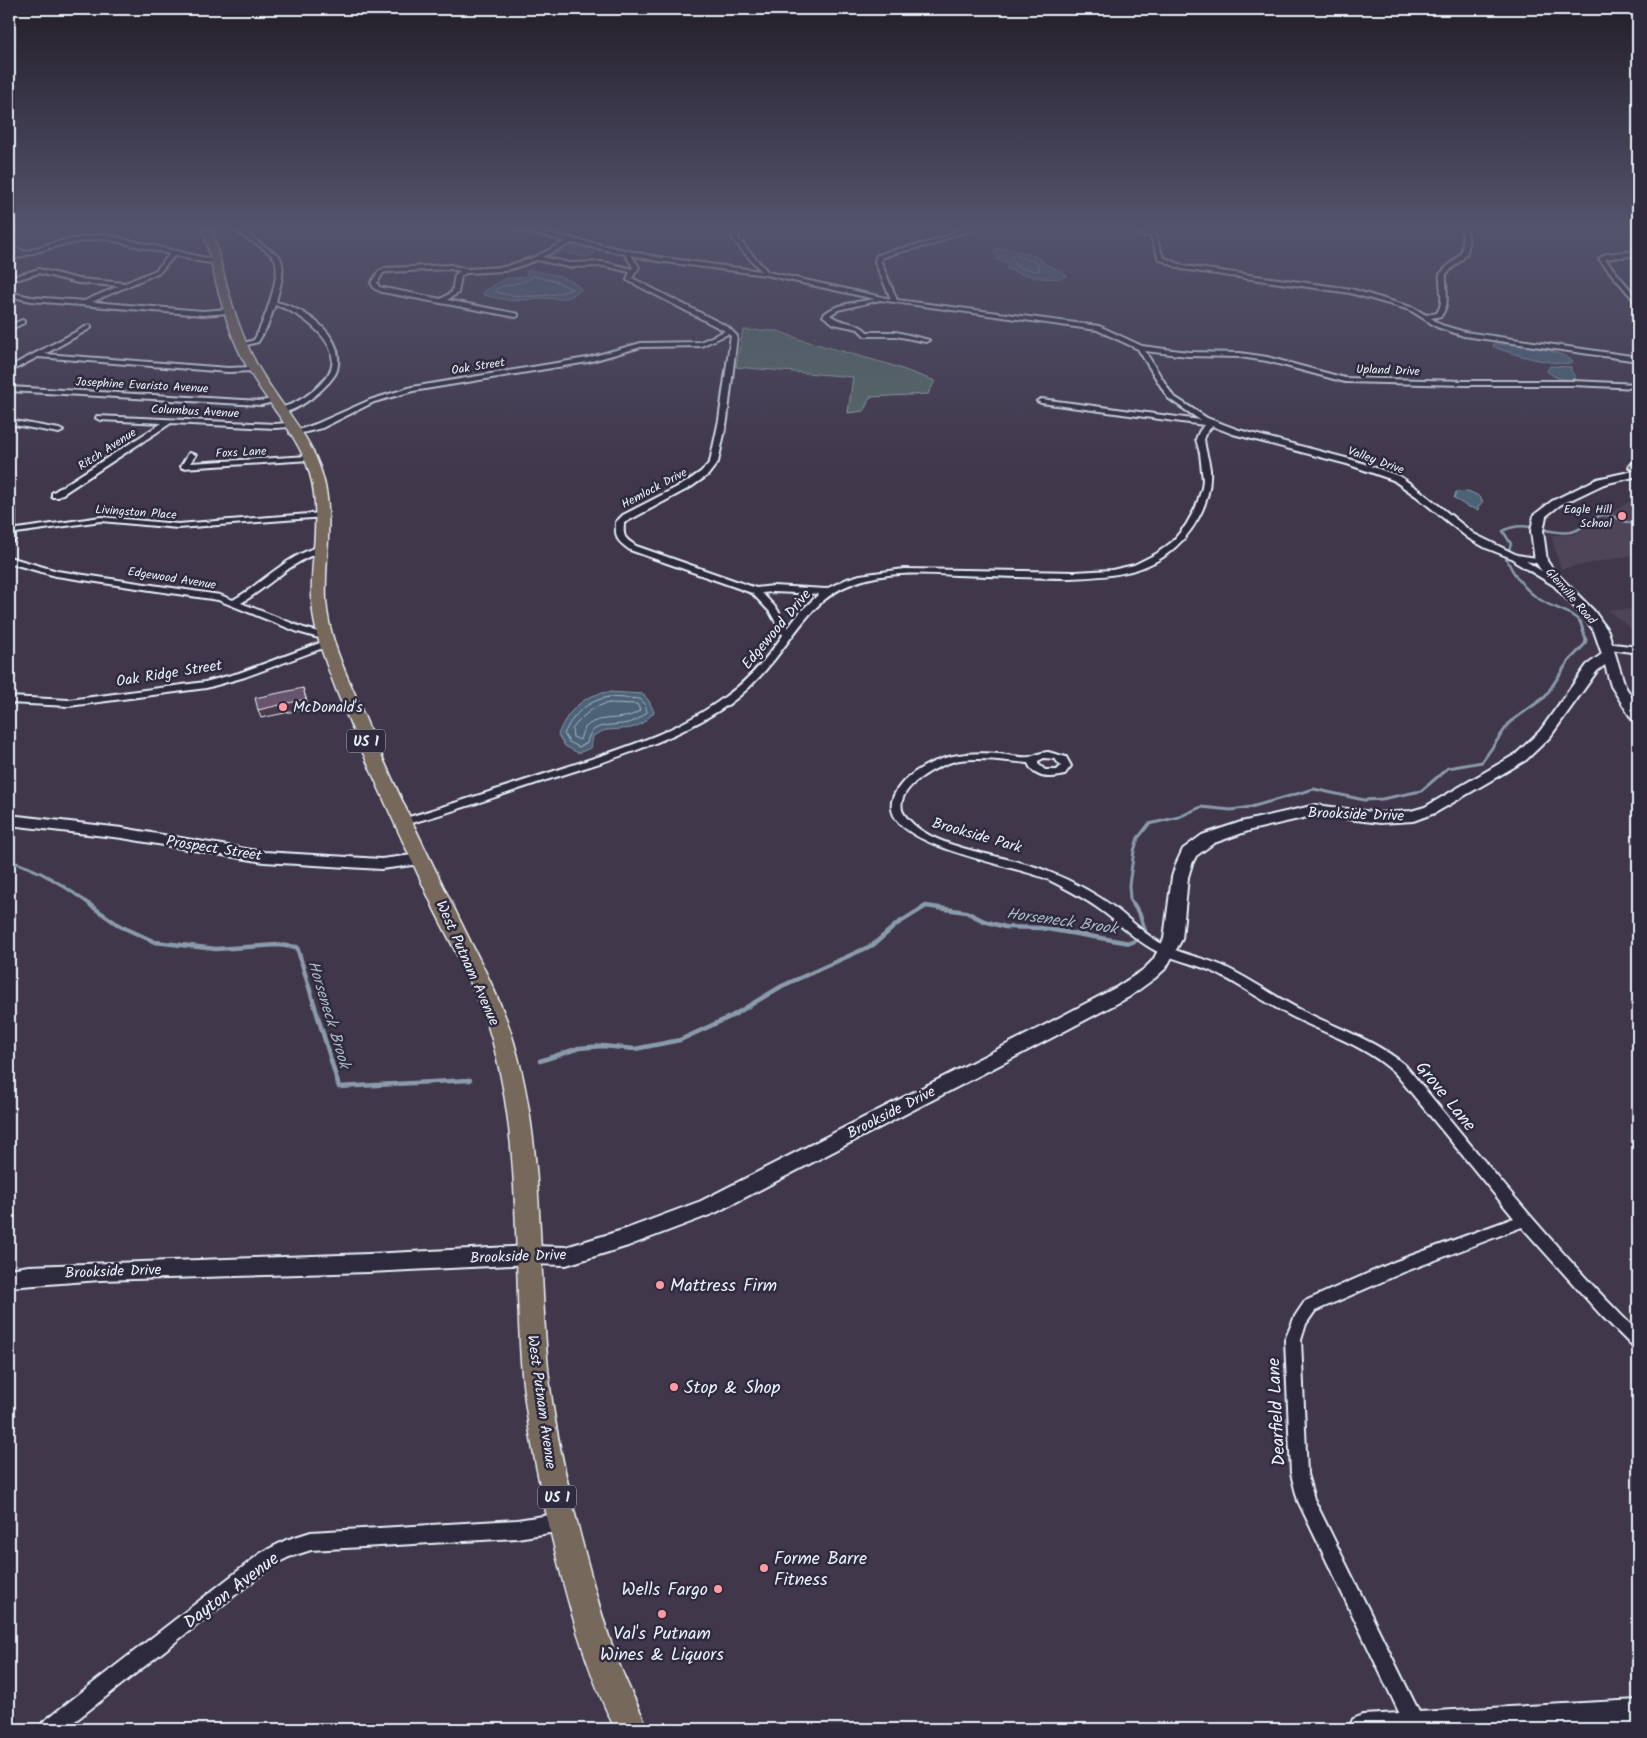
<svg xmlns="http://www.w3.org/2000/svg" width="1647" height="1738" font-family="Kalam,sans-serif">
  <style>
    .built { fill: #4f4458 }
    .green { fill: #556a66; stroke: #9eaeaf }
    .water { fill: #4c6277; stroke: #8a9bab }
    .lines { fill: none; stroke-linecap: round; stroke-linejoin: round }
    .shore { stroke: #aab8c4; stroke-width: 1 }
    .stream-far2 { stroke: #8a9bab; stroke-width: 2.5 }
    .stream-far1 { stroke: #8a9bab; stroke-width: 3 }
    .stream { stroke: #8a9bab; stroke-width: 4.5 }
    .street-casing { stroke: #e8f1f8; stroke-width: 4 }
    .secondary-casing { stroke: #e8f1f8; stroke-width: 4 }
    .primary-casing { stroke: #e8f1f8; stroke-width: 3 }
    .street { fill: #2f2a3d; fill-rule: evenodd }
    .secondary { fill: #2f2a3d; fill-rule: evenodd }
    .primary { fill: #76695c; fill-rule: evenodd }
    .shaded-wall { fill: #483b4c; stroke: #e8f1f8 }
    .building { fill: #67546d; stroke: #e8f1f8 }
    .poi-dot { fill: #ff9aa2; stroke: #2f2a3d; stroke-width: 2 }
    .labels { text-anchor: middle; stroke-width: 5; stroke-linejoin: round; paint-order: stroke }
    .far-street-label { font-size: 12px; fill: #e8f1f8; stroke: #2f2a3d }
    .far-poi-label { font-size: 12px; fill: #e8f1f8; stroke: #2f2a3d; text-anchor: end }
    .shield { fill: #2f2a3d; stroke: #b0b5c0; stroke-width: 1 }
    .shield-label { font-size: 14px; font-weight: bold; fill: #e8f1f8 }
    .street-label { font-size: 15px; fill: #e8f1f8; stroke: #2f2a3d }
    .poi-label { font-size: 15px; fill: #e8f1f8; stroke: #2f2a3d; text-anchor: start }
    .water-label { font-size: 16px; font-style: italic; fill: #aab8c4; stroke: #2f2a3d }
    .near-street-label { font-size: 18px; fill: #e8f1f8; stroke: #2f2a3d }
    .near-poi-label { font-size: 18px; fill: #e8f1f8; stroke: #2f2a3d; text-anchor: start }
  </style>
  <rect width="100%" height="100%" fill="#40374b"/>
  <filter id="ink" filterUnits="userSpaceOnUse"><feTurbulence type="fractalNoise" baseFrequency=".02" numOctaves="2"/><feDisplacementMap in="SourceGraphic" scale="10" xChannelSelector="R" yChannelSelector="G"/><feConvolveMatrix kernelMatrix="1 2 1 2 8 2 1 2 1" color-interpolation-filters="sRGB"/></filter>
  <g filter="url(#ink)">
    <g class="built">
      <path d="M1638 497V554L1561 569 1551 535H1573Z"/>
      <path d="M1638 609V635L1608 610Z"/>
    </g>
    <path class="green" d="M743 330 778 331 802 340 888 364 935 381 928 394 870 397 864 411 848 413 853 377 736 367Z"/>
    <g class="water">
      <path d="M568 247 581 248 594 252V254L585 257 562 252 546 259 559 250Z"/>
      <path d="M996 249C1012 248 1029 253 1042 260L1044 264 1059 270 1067 276C1050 283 1025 275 1008 270L1006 268 1009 266 1008 263 996 259 999 257 994 251Z"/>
      <path d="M528 270C541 271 576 278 581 290L570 297 559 299 544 298 512 301 483 295 484 291 504 279 526 277 527 271Z"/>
      <path d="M1494 344C1511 343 1562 349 1573 362 1563 368 1504 353 1493 346Z"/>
      <path d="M1550 366 1571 367V371L1576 378C1567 382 1554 378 1547 371Z"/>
      <path d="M1468 491 1477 495 1483 501 1478 507 1479 510 1466 506 1454 498 1456 492Z"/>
      <path d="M609 692 643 694 649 701 654 712C637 731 631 728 608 730 603 730 598 734 593 736L591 748 578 753 565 746 558 735C566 712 584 694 609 692Z"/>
    </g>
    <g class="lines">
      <g class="shore">
        <path d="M1014 255 1036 262 1040 270 1035 271 1016 266 1011 258Z"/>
        <path d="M533 276 555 281 572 289C551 298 517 298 496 292V289C508 283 523 285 533 276Z"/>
        <path d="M609 697 640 699 645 704 647 712C643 716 639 719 634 721 616 729 591 718 587 743L579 747 569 742 564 734C573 714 587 701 609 697Z"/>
        <path d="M609 703 637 704 640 710C625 724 597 712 584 729 582 732 581 737 580 740L573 737 572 729C583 716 592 706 609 703Z"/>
      </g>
      <g class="stream-far2">
        <path d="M1638 483V490"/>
        <path d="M1581 623C1571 611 1556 609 1544 602 1526 592 1514 576 1506 558L1511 544 1503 531C1526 518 1547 536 1571 532 1585 530 1590 515 1605 515 1617 515 1625 525 1638 524"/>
      </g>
      <g class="stream-far1">
        <path d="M9 861C39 868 67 888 92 906"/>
        <path d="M1134 906 1130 899 1129 885 1134 851 1138 838 1149 824 1179 817 1201 807 1231 810 1251 807 1314 789 1364 800 1382 799 1421 791 1448 768 1482 762 1510 722 1545 697 1568 662 1585 644 1586 640 1580 621"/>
      </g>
      <g class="stream">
        <path d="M90 905 120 926 155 942 216 949 277 945 297 947 339 1087 470 1080"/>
        <path d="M540 1061 579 1048 602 1046 635 1049 680 1040 732 1016 782 986 873 945 897 924 926 906 966 912 984 921 1005 927 1041 928 1130 943 1137 940 1145 931 1140 915 1134 905"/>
      </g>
      <defs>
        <g id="street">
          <path d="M233 229H239L279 256C287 269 279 288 276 302 304 308 346 335 337 370 333 384 290 420 276 411 281 407 288 406 294 403 307 397 322 385 329 373 346 344 298 311 275 305L267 327 258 342 239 347V345L254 340C262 328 284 270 274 258 264 246 245 239 233 229Z"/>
          <path d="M515 229H527L657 257 761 271 732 239V235L736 229H741L738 239 768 272 891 299 875 262 876 256C894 248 914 247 933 241 946 237 956 229 968 229V232L953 235 935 244 899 252 881 258V262L897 300 1099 326 1142 346 1188 352 1240 353 1267 357 1345 378 1464 381H1573L1638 384V388L1573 385H1464L1345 382 1267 361 1240 357 1188 356 1145 351 1173 396 1207 418 1239 430 1353 460 1399 476 1422 492 1474 534 1517 555 1544 559 1545 561 1541 564 1526 561 1565 586 1561 589 1558 588 1515 562 1514 559 1486 548 1468 538 1416 496 1393 480 1347 464 1233 434 1212 426 1204 436C1204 448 1209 459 1210 470 1212 504 1191 538 1163 557 1136 575 1101 577 1069 578 1031 578 993 576 956 575 922 573 886 571 854 583 816 596 798 630 774 660 761 676 746 692 729 704 673 742 607 761 543 781 497 796 450 813 403 825L399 824 398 822 399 820C449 805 499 789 548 773 609 753 675 735 726 696 749 680 767 658 783 635L770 612 752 593 630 550C617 541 615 538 616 522L623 515 685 483 702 471 710 462 719 420 731 336 728 334 701 346 641 347 588 362 413 391 374 402 322 428 294 435 290 433 316 424 370 400 412 387 587 358 641 343 700 342 725 331 627 280 630 272 604 266 569 267 537 260 505 271 466 273 461 276 458 293 447 300 518 314V316L516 317 382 292 375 289 371 283 379 271 386 268 450 265 466 269 504 267 535 257 566 241ZM572 243 625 254 633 267 632 269 604 262 569 263 542 257ZM631 255 657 261 766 275 875 299C861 302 831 304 823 316L834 324 858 329 865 336H896L926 342 929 340 896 332H867C858 321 840 324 830 315L838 310 880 300 1097 330 1138 349 1168 398 1200 420 1041 399 1037 401 1041 403 1204 425 1199 432 1196 439 1200 453 1203 480 1202 488 1196 507 1186 525 1172 542 1156 554 1134 565 1112 570 1075 572 904 569 860 575 847 579 826 589 773 586 756 588 636 546C624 538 623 537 624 523L691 487 708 475 718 462 727 420 737 336 728 327 632 278 639 267ZM450 269 460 271 455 275 452 292 441 299 384 288 379 287 377 283 383 273 387 272ZM773 592 819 594 801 611 788 628 777 609 762 593Z"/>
          <path d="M1126 229H1136L1155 235 1163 257 1184 266 1351 289 1414 308 1426 315 1437 313C1445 301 1439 288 1440 274 1457 255 1467 258 1461 229H1467C1472 257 1464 256 1446 274 1445 291 1451 302 1441 316L1431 318 1441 325 1465 332 1638 357V361L1464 336 1437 327 1410 310 1350 293 1181 269 1159 259 1151 237Z"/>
          <path d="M102 234 219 261C208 266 187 258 175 255L160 272 92 302 203 311 229 309 232 311 229 313 203 315 31 301 9 296V292L31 297 84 301 119 286 78 283 39 273 9 282V278L39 269 78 279 125 283 156 270 170 254 102 238 57 246 9 260V256L19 253 9 248V244L25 252 56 242Z"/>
          <path d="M1638 251V255L1605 259 1638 299V305L1599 259 1606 254Z"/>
          <path d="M22 320 24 321V323L9 330V326Z"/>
          <path d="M89 325 91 326V328L45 354 228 368 253 367 256 369 253 371 228 372 38 357 9 372V367Z"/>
          <path d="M9 387 261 401 273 399 277 401 261 405 9 391Z"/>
          <path d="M97 416 275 424 289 423 293 425 289 427 275 428 171 423 58 497H52V493L162 423 100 420 96 418Z"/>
          <path d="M9 420 59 429 63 431 59 433 9 424Z"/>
          <path d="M189 453 196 455 190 463 310 456 314 458 310 460 182 468 181 466Z"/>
          <path d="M1635 461H1638V474L1629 467Z"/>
          <path d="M322 513H325V517L178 528 101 521 9 534 10 530 101 517 178 524Z"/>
          <path d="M321 546 324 547V551C292 560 269 587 241 603L304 628 329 635V639L326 640 298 632 218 600 56 576 9 563V557L57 571 220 595 233 600C263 583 287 555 321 546Z"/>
          <path d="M328 640 331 641V645L245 677 206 688 69 706 9 703V697L69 700 205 682 239 673Z"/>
          <path d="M1606 643 1638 647V653L1603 648 1601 646Z"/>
          <path d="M1048 752 1066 757 1071 766 1064 775C1049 779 1034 778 1028 763 1006 761 982 757 960 760 941 763 896 786 902 810 904 816 910 821 914 825 945 852 1010 855 1049 872 1072 881 1095 893 1115 908 1132 921 1147 937 1166 946 1184 955 1205 958 1223 966 1253 980 1279 1000 1309 1014 1342 1030 1376 1041 1405 1065 1480 1156 1554 1249 1638 1332V1349L1633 1347 1600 1314 1522 1227 1404 1272 1315 1311 1306 1324 1301 1340 1307 1474 1314 1499 1422 1718 1424 1725 1423 1729H1407L1298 1501 1291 1474 1285 1340 1295 1316 1305 1301 1394 1262 1514 1218 1395 1073C1367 1047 1332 1036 1299 1020 1270 1006 1244 987 1216 973 1197 964 1177 961 1158 952 1139 943 1123 927 1106 914 1088 900 1067 889 1047 879 1014 865 898 848 892 809 890 798 898 787 906 779 933 756 964 751 999 754 1008 755 1020 758 1029 757 1035 756 1041 752 1048 752ZM1044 758 1055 759 1061 766 1057 770H1045L1038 764V761Z"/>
          <path d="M563 1513 569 1516 572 1522 569 1528 563 1531 517 1538 311 1550 289 1557 273 1565 65 1729H40L43 1722 261 1553 286 1540 311 1532 517 1520Z"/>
        </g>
        <g id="secondary">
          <path d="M1638 470V476L1604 484 1560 505 1546 516 1543 531 1547 561 1554 571 1594 611 1608 631 1625 686 1638 707V722L1633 721 1611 686 1605 665 1597 671 1550 737 1526 760 1435 813 1413 821 1380 823 1316 815 1251 830 1214 843 1196 856 1192 864 1188 877 1182 939 1166 968 1155 978 1129 997 1059 1034 715 1213 628 1246 566 1265 531 1264 369 1272 100 1280 9 1287V1269L29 1266 369 1254 531 1246 566 1247 626 1229 701 1201 1047 1024 1117 987 1143 970 1153 960 1164 939 1172 877 1176 864 1183 849 1202 835 1241 822 1316 805 1380 813 1411 811 1425 807 1516 754 1540 731 1587 665 1602 654 1594 631 1584 617 1545 576 1535 561 1531 531 1534 515 1552 501 1597 479Z"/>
          <path d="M9 506 15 509V540L9 544Z"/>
          <path d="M9 815 122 828 264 852 381 859 421 854 427 855 429 859 427 863 421 864 381 869 264 862 122 838 9 825Z"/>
          <path d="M1638 1700V1728L1618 1729H1349L1353 1719 1363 1715Z"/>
        </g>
        <path id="primary" d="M203 229H212C224 275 234 323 257 365 277 402 310 433 322 474 335 515 324 558 326 600 328 632 341 663 354 692 384 765 419 837 454 908 475 953 502 998 515 1046 546 1155 537 1268 549 1378 555 1431 567 1483 580 1534 591 1575 601 1617 616 1656 625 1681 638 1705 648 1729H615C585 1667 567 1601 551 1534 538 1477 525 1420 521 1362 514 1257 521 1150 494 1047 482 999 456 953 434 909 401 837 367 765 337 692 326 663 313 632 312 600 310 558 322 516 310 474 298 433 265 402 246 365 223 323 215 275 203 229Z"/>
      </defs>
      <use href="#street" class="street-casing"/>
      <use href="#secondary" class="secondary-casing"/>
      <use href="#primary" class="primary-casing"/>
      <use href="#street" class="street"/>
      <use href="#secondary" class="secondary"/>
      <use href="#primary" class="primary"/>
    </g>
    <path class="shaded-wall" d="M303 688 309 708 261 718 258 710Z"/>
    <path class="building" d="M303 688 306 699 258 710 255 698Z"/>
  </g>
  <linearGradient id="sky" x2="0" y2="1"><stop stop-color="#231e29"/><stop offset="0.48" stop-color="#53536c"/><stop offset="1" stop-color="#53536c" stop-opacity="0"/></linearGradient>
  <rect width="1647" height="473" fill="url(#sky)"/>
  <g class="poi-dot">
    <circle cx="1622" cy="516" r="5"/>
    <circle cx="283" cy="707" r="5"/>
    <circle cx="660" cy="1285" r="5"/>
    <circle cx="674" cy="1387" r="5"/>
    <circle cx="764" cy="1568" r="5"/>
    <circle cx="718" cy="1589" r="5"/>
    <circle cx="662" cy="1614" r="5"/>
  </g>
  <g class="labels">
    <g class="far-street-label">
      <text transform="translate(478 366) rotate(-9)" y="4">Oak Street</text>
      <text transform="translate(1388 370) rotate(2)" y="4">Upland Drive</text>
      <text transform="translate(142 385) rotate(3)" y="4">Josephine Evaristo Avenue</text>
      <text transform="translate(195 411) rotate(3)" y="4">Columbus Avenue</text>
      <text transform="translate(107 449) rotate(-33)" y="4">Ritch Avenue</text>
      <text transform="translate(241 452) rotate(-3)" y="4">Foxs Lane</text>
      <text transform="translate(1376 460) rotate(20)" y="4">Valley Drive</text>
      <text transform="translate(654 488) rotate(-28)" y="4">Hemlock Drive</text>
      <text transform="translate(136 512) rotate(4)" y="4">Livingston Place</text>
      <text transform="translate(172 578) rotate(9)" y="4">Edgewood Avenue</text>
      <text transform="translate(1571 596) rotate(49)" y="4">Glenville Road</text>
    </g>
    <g class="far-poi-label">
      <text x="1612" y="513">Eagle Hill<tspan x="1612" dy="14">School</tspan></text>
    </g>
    <g class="shield">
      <rect x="347" y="729.5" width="38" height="23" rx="4"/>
      <rect x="538" y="1485.5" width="38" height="23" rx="4"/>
    </g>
    <g class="shield-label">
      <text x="366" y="746">US 1</text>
      <text x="557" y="1502">US 1</text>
    </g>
    <g class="street-label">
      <text transform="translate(776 629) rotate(-50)" y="5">Edgewood Drive</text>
      <text transform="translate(169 673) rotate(-9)" y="5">Oak Ridge Street</text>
      <text transform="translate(1356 814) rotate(2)" y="5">Brookside Drive</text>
      <text transform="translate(977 835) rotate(16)" y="5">Brookside Park</text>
      <text transform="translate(214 848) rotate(9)" y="5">Prospect Street</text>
      <text transform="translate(468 963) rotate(66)" y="5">West Putnam Avenue</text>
      <text transform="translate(891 1112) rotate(-27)" y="5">Brookside Drive</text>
      <text transform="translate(518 1256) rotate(-2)" y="5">Brookside Drive</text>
      <text transform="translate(113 1271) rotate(-2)" y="5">Brookside Drive</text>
      <text transform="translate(542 1402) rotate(82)" y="5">West Putnam Avenue</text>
    </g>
    <g class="poi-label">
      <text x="293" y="712">McDonald's</text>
    </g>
    <g class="water-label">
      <text transform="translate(1062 920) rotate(8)" y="6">Horseneck Brook</text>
      <text transform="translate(330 1014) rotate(73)" y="6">Horseneck Brook</text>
    </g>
    <g class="near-street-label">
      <text transform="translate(1446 1096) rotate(51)" y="6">Grove Lane</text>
      <text transform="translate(1276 1412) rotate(-93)" y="6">Dearfield Lane</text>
      <text transform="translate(231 1590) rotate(-37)" y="6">Dayton Avenue</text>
    </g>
    <g class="near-poi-label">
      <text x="670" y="1291">Mattress Firm</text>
      <text x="684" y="1393">Stop &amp; Shop</text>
      <text x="774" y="1564">Forme Barre<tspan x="774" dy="21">Fitness</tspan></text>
      <text x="708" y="1595" text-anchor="end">Wells Fargo</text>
      <text x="662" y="1639" text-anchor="middle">Val's Putnam<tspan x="662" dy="21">Wines &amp; Liquors</tspan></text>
    </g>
  </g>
  <rect width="1647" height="1738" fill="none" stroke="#2f2a3d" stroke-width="30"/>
  <rect x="15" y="15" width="1617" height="1708" fill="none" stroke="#e8f1f8" stroke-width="2" filter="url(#ink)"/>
</svg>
